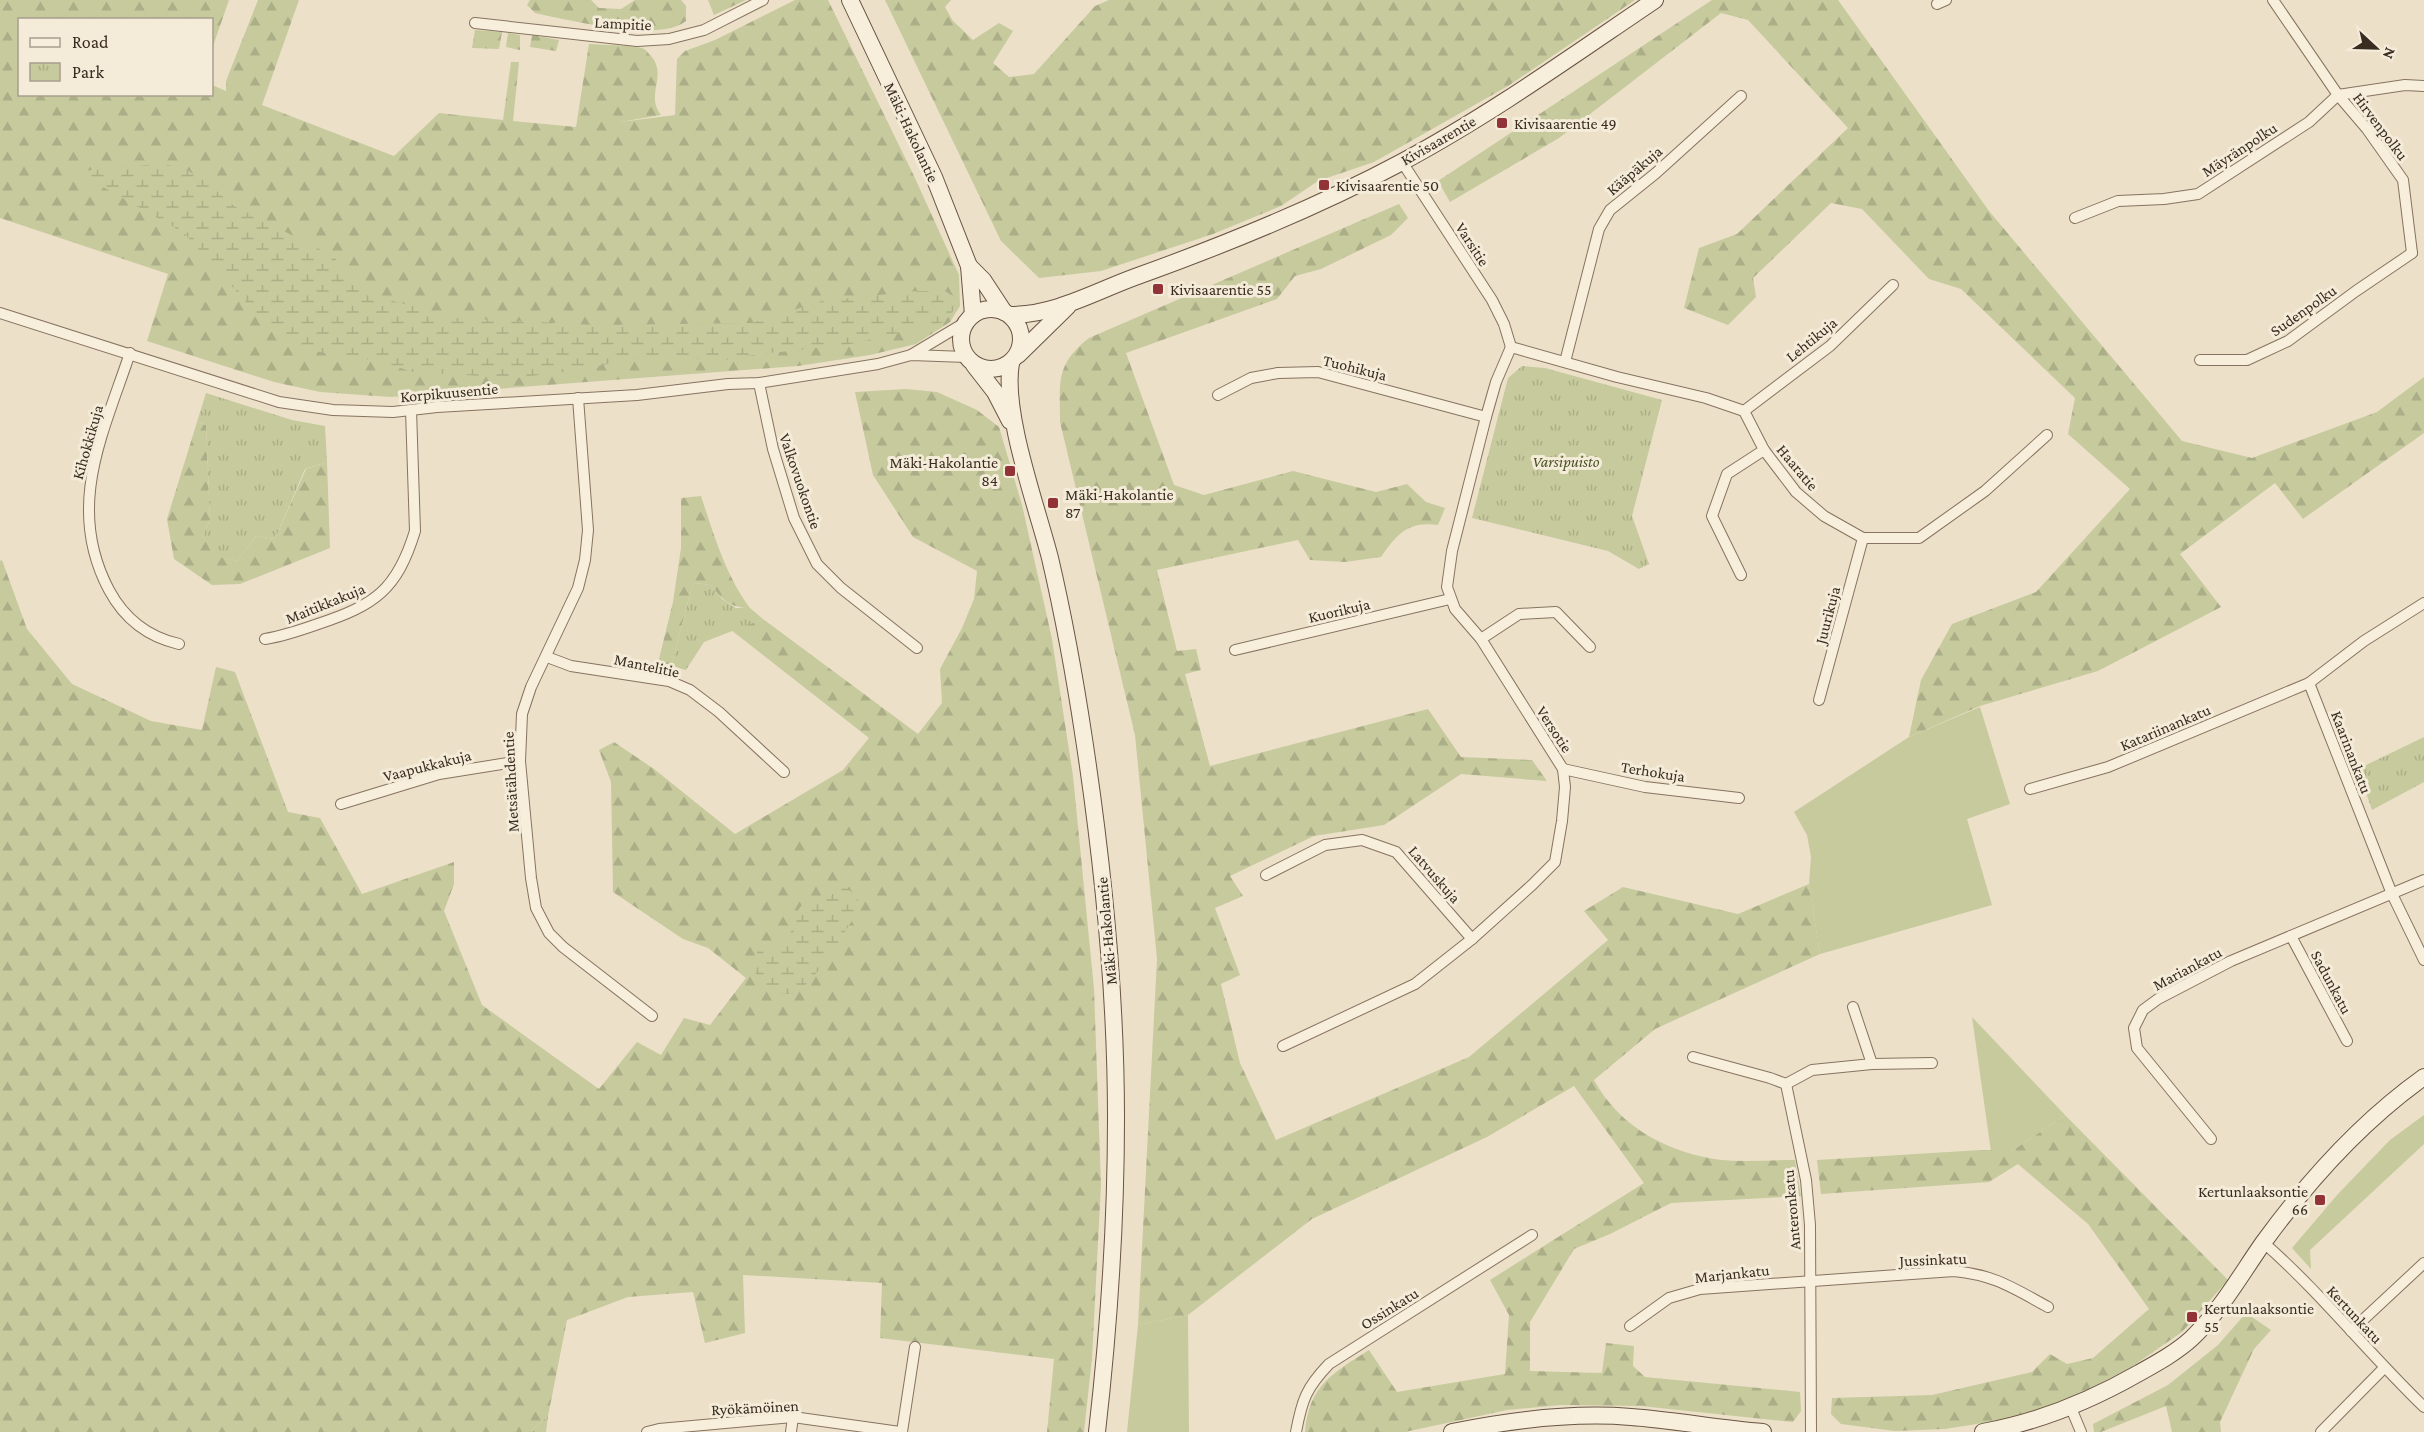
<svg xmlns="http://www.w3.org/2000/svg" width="2424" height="1432" font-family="'Crimson Pro',serif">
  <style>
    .grass { fill: #c6ca9d }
    .forest { fill: url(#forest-firs) }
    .wetland { fill: url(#wetland-marsh) }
    .park { fill: url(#park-tufts) }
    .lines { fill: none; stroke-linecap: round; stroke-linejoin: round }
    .street-casing { stroke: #87735f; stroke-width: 12 }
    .secondary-casing { stroke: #695442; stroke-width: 18 }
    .street { stroke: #f7eedc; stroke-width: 10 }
    .secondary { stroke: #f7eedc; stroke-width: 16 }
    .poi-dot { fill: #923337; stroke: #f4ebd8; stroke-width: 2 }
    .labels { text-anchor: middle; stroke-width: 6; stroke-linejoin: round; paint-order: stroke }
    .street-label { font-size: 16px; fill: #392c21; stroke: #f4ebd8 }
    .poi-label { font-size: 16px; fill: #392c21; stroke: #f4ebd8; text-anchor: start }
    .park-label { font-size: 16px; font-style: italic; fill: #4b5429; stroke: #f4ebd8 }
  </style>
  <defs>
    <pattern id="forest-firs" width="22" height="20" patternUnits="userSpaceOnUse" patternTransform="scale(1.5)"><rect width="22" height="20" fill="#c6ca9d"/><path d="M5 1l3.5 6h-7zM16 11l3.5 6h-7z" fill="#abae87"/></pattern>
    <pattern id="wetland-marsh" width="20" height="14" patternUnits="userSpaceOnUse" patternTransform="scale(1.5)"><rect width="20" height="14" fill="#c6ca9d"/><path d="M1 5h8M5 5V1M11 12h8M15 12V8" fill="none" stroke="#abae87"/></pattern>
    <pattern id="park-tufts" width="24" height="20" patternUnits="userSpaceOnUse" patternTransform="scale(1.5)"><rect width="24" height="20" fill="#c6ca9d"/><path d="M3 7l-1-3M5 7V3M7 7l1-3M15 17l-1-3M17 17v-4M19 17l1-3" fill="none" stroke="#abae87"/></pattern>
  </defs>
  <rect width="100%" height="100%" fill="#ece0c9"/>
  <g class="grass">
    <path d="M1980 707 2010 804 1967 819 1992 905 1820 954 1809 884 1811 857 1807 835 1794 812 1909 737Z"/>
    <path d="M1972 1017 2065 1115 2012 1151 1991 1152Z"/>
    <path d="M2424 1115V1144L2310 1250 2311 1269 2292 1248 2338 1194 2390 1140Z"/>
    <path d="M1188 1315 1189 1432H1127L1138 1325Z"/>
  </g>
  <g class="forest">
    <path d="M0 0H229L212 49V20H20V94H212V85L226 91V81L258 0H299L262 105 394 156 439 113 503 120 511 62H519L513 121 576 127 589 44C604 45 629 45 642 48 645 49 647 51 649 54 670 74 644 94 661 115L620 122 675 115 677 59 685 51 715 40 795 0H828L914 176 959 275 960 306 950 322 916 344 870 355 798 366 390 397 320 392 274 382 147 341 168 274 0 218Z"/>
    <path d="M530 0H591L599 8 621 9 635 0H681L686 6V21C660 43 569 20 535 13L527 5Z"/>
    <path d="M708 0H746L714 15Z"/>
    <path d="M885 0H951L945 7 953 21 973 40 999 23 1013 31 993 63 1009 77 1034 74 1095 6 1109 0H1635L1508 86 1374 162 1318 181 1281 206 1213 234 1101 271 1039 278 1001 241Z"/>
    <path d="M1712 0H1838L1989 211 2182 441 2252 458 2377 412 2424 377V433L2303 519 2275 483 2180 554 2221 607 2098 671 1980 706 1909 737 1921 680 1952 624 2036 592 2130 489 2068 434 2075 398 1961 289 1929 279 1862 209 1831 203 1753 278 1756 297 1728 325 1684 308 1699 248 1737 234 1848 128 1748 20 1721 13 1559 138 1450 202 1438 181Z"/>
    <path d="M475 30 502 32 499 49 472 48Z"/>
    <path d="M508 33 520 35V50L506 47Z"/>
    <path d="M532 35 559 40 556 51 530 47Z"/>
    <path d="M1399 204 1408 218 1391 235 1321 269 1295 276 1277 299 1126 353 1174 485 1204 495 1293 471 1376 492 1407 484 1426 502 1445 508 1438 525C1408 521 1397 534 1381 557L1345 562 1310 560 1298 540 1157 570 1177 651 1196 649 1201 670 1185 674 1210 766 1428 709 1461 757 1532 760 1547 781 1461 774 1384 825 1314 836 1230 876 1243 896 1215 908 1240 975 1221 984 1240 1063 1276 1140 1469 1057 1608 940 1584 911 1623 887 1738 914 1809 884 1820 954 1655 1029 1594 1080C1620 1128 1669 1153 1721 1160 1745 1162 1771 1160 1795 1160L1801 1196 1671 1203 1610 1234 1574 1249 1530 1322V1371L1602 1373 1606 1343 1634 1346 1633 1366 1645 1377 1800 1392 1801 1411 1793 1422 1641 1406 1561 1405 1507 1410 1405 1432H1305C1309 1385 1333 1373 1369 1350L1397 1392 1505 1374 1509 1315 1490 1280 1644 1183 1574 1086 1487 1137 1312 1219 1188 1315 1138 1325 1157 959 1135 735 1060 422C1060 382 1055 365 1089 338Z"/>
    <path d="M906 389 937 392 977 410 999 427 1022 505 1052 639 1073 776 1094 989 1101 1185 1092 1358 1084 1432H1047L1054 1359 880 1338 882 1283 743 1275 745 1333 705 1343 693 1292 628 1297 567 1320 548 1416 529 1432H0V561L2 560 27 629 72 684 151 721 202 730 216 667 235 672 288 812 320 818 362 894 454 862V884L444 911 482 1005 599 1089 637 1042 661 1055 684 1018 710 1025 746 978 708 948 683 939 613 892 611 782 599 750 614 742 654 769 735 834 843 770 869 738 731 630 763 619 918 734 942 703 940 669 962 628 974 599 977 571 913 537 873 475 855 392Z"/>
    <path d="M197 422 206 425 210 520 203 536 214 555 237 561 256 536 275 539 306 469 327 462 330 548 240 584 212 585 174 559 167 519Z"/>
    <path d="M701 496C714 535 725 574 750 608 731 608 722 600 711 585L693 583 671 666 658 663 673 602 681 548V498Z"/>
    <path d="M2065 1115 2228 1280 2182 1332 2130 1368 2064 1402 2002 1420 1945 1429 1895 1431 1841 1424 1831 1414 1832 1398 1932 1395 2032 1372 2050 1354 2067 1364 2093 1358 2149 1309 2088 1224 2018 1164 1989 1182 1821 1194 1817 1160 1981 1150 2012 1151Z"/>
    <path d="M2246 1313 2271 1330 2254 1349 2220 1422 2221 1432H2172L2166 1406 2101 1432H2094L2093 1424 2168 1385 2218 1345Z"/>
  </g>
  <g class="wetland">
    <path d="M161 164 184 168 206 182 234 206 333 256 356 283 389 300 457 318 595 325 752 323 822 301 917 291H945L956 298 953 311 944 322 851 344 744 356 721 361 677 357 632 359 572 371 515 378 413 372 378 361 295 348 281 341 184 233 103 187 70 172Z"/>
    <path d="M843 886C851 891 859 896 859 907 859 912 825 963 819 970 813 978 804 986 796 994H781L763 986 756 974 754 958 762 944 770 947C806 934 787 911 807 902 814 898 824 898 831 896L835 887Z"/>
  </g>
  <g class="park">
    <path d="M1522 366 1545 368 1662 400 1632 516 1649 564 1639 569 1608 551 1472 518 1508 378Z"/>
    <path d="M206 393 292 420 325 426 327 462 305 469 275 539 256 536 237 561 213 555 203 536 210 520 206 425 197 422Z"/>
    <path d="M693 583 711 585 722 599 736 608H750L763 619 704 642 686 670 671 666Z"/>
    <path d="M2424 737V782L2372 810 2358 769Z"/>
    <path d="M548 1416 546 1432H529Z"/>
  </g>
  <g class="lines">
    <defs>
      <g id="street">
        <path d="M2273 0 2338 95 2367 129 2403 180 2412 253"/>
        <path d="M1937 4 1946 0"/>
        <path d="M475 23 637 41 669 39 704 30 763 0"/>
        <path d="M1402 162 1492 300 1504 324 1511 347"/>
        <path d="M2075 218 2118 201 2164 199 2198 194 2309 122 2338 95 2405 85 2424 86"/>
        <path d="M0 313 279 402 333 410 393 412 437 407 637 395 728 384 759 383 878 364 911 355 966 357"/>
        <path d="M1511 347 1617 377 1706 398 1744 411 1764 450 1796 492 1824 516 1863 538H1919L1985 491 2047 435"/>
        <path d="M130 353C103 434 65 507 109 590 124 618 148 637 179 644"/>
        <path d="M911 355 966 322"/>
        <path d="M2200 360H2247L2288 341 2356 291 2412 253"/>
        <path d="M1565 362 1599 229 1610 210 1656 173 1741 96"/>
        <path d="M759 383 773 449 794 518 817 564 841 588 917 648"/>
        <path d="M1218 395 1251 378 1278 373 1318 372 1486 417"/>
        <path d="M578 398 588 530 585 560 578 588 531 687 522 714 520 761 531 878 536 908 549 933 563 947 652 1016"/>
        <path d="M1744 411 1830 346 1893 285"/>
        <path d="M1741 575 1712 516 1727 474 1764 450"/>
        <path d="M2424 603 2364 641 2309 683 2392 894 2424 960"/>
        <path d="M265 639C284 636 301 630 318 624 375 605 397 590 415 531L411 410"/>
        <path d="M1481 639 1519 614 1556 612 1590 647"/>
        <path d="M1235 650 1450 599"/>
        <path d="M547 657 571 666 669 681 690 690 719 712 784 772"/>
        <path d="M1819 700 1863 538"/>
        <path d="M1563 769 1645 787 1739 798"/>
        <path d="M2030 789 2108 767 2309 683"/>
        <path d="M341 804 439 774 520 761"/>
        <path d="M1266 875 1325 845 1362 840 1396 852 1472 939"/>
        <path d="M2291 936 2347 1041"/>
        <path d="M1283 1046 1415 984 1472 939 1532 885 1555 862 1562 821 1565 787 1563 769 1481 639 1455 609 1447 587 1452 551 1486 417 1496 382 1511 347"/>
        <path d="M1693 1057 1770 1078 1786 1084 1806 1180 1810 1225 1811 1432"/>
        <path d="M1872 1064 1932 1063"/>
        <path d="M1786 1084 1812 1070 1872 1064 1853 1007"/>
        <path d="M2211 1139 2137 1048 2134 1028 2143 1010 2158 999 2231 961 2424 880"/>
        <path d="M2264 1243C2321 1293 2369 1354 2424 1407"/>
        <path d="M1630 1326 1669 1298 1700 1289 1954 1271C1995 1275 2013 1288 2048 1307"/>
        <path d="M2351 1331 2424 1263"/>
        <path d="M2071 1408 2081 1432"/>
        <path d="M647 1432 659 1429 793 1417 900 1432"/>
        <path d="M791 1432 793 1417"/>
        <path d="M902 1432 915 1347"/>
        <path d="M1296 1432C1302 1400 1306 1388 1329 1364L1532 1235"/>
        <path d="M2321 1432 2384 1368"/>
      </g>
      <g id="secondary">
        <path d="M850 0 934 177 969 266 973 315"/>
        <path d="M969 266 983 280 1004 312"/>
        <circle cx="991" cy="339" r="30"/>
        <path d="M1010 315C1055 315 1094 292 1135 277 1227 244 1316 208 1402 162 1490 115 1572 56 1655 0"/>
        <path d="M1018 355 1068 306"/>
        <path d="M1011 363C1002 412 1037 507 1050 558 1064 618 1075 679 1084 739 1103 864 1116 992 1116 1118 1116 1223 1109 1327 1097 1432"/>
        <path d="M974 365 995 392 1010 421"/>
        <path d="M1452 1432C1511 1420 1571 1412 1631 1417 1675 1420 1719 1429 1763 1432"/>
        <path d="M1983 1432C2039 1422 2090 1401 2139 1373 2157 1363 2177 1352 2192 1338 2221 1310 2240 1276 2263 1243 2308 1181 2361 1122 2424 1077"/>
      </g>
    </defs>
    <use href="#street" class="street-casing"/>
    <use href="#secondary" class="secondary-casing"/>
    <use href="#street" class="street"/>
    <use href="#secondary" class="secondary"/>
  </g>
  <g class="poi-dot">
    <rect x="1496" y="117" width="12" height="12" rx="3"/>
    <rect x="1318" y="179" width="12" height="12" rx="3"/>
    <rect x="1152" y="283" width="12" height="12" rx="3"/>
    <rect x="1004" y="465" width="12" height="12" rx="3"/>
    <rect x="1047" y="497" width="12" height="12" rx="3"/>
    <rect x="2314" y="1194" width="12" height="12" rx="3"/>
    <rect x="2186" y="1311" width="12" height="12" rx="3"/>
  </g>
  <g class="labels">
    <g class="street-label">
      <text transform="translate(623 23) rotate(3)" y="6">Lampitie</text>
      <text transform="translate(2381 126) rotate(53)" y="6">Hirvenpolku</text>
      <text transform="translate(912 132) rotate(65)" y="6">Mäki-Hakolantie</text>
      <text transform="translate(1438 140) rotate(-30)" y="6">Kivisaarentie</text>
      <text transform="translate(2239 149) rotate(-33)" y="6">Mäyränpolku</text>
      <text transform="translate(1634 170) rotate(-40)" y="6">Kääpäkuja</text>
      <text transform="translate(1473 244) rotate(57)" y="6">Varsitie</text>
      <text transform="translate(2303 310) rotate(-35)" y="6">Sudenpolku</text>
      <text transform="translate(1811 339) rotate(-39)" y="6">Lehtikuja</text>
      <text transform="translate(1355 367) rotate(14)" y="6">Tuohikuja</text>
      <text transform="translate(449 392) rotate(-5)" y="6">Korpikuusentie</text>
      <text transform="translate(87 442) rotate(-74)" y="6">Kihokkikuja</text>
      <text transform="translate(1798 467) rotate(50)" y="6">Haaratie</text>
      <text transform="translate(801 481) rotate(71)" y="6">Valkovuokontie</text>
      <text transform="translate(325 603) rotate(-22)" y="6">Maitikkakuja</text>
      <text transform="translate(1339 610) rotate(-13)" y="6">Kuorikuja</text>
      <text transform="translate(1827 615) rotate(-75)" y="6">Juurikuja</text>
      <text transform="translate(647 665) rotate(12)" y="6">Mantelitie</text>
      <text transform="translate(2165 727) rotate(-23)" y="6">Katariinankatu</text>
      <text transform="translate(1555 729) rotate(57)" y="6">Versotie</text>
      <text transform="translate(2352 752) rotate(69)" y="6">Kaarinankatu</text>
      <text transform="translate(427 765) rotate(-14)" y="6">Vaapukkakuja</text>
      <text transform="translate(1653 771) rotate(9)" y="6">Terhokuja</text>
      <text transform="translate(510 782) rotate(-93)" y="6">Metsätähdentie</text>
      <text transform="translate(1435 874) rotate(49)" y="6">Latvuskuja</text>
      <text transform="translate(1106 931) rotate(-95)" y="6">Mäki-Hakolantie</text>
      <text transform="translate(2187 968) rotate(-28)" y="6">Mariankatu</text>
      <text transform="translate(2332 982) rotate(62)" y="6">Sadunkatu</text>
      <text transform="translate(1791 1210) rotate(-95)" y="6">Anteronkatu</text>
      <text transform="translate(1933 1259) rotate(-2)" y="6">Jussinkatu</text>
      <text transform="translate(1732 1273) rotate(-6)" y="6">Marjankatu</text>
      <text transform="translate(1389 1308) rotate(-32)" y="6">Ossinkatu</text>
      <text transform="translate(2355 1314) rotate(47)" y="6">Kertunkatu</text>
      <text transform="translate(755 1407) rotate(-3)" y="6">Ryökämöinen</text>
    </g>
    <g class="poi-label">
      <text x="1514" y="129">Kivisaarentie 49</text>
      <text x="1336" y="191">Kivisaarentie 50</text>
      <text x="1170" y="295">Kivisaarentie 55</text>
      <text x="998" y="468" text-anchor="end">Mäki-Hakolantie<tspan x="998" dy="18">84</tspan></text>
      <text x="1065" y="500">Mäki-Hakolantie<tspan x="1065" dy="18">87</tspan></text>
      <text x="2308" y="1197" text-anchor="end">Kertunlaaksontie<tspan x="2308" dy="18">66</tspan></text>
      <text x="2204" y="1314">Kertunlaaksontie<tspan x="2204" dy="18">55</tspan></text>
    </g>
    <g class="park-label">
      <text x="1566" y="467">Varsipuisto</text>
    </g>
  </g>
  <rect x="18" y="18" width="195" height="78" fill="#f4ebd8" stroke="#a99f8f" stroke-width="1.5"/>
  <rect x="30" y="38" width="30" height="9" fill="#f7eedc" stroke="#a99f8f" stroke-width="1.5"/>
  <text x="72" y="48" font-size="18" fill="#392c21">Road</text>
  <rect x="30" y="63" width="30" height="18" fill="url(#park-tufts)" stroke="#a99f8f" stroke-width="1.5"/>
  <text x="72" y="78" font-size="18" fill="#392c21">Park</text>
  <g transform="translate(2376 48) rotate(112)" stroke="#f4ebd8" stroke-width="4.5" paint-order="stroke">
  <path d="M0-4.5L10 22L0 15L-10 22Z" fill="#392c21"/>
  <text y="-9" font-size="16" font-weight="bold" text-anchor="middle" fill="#392c21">N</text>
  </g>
</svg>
